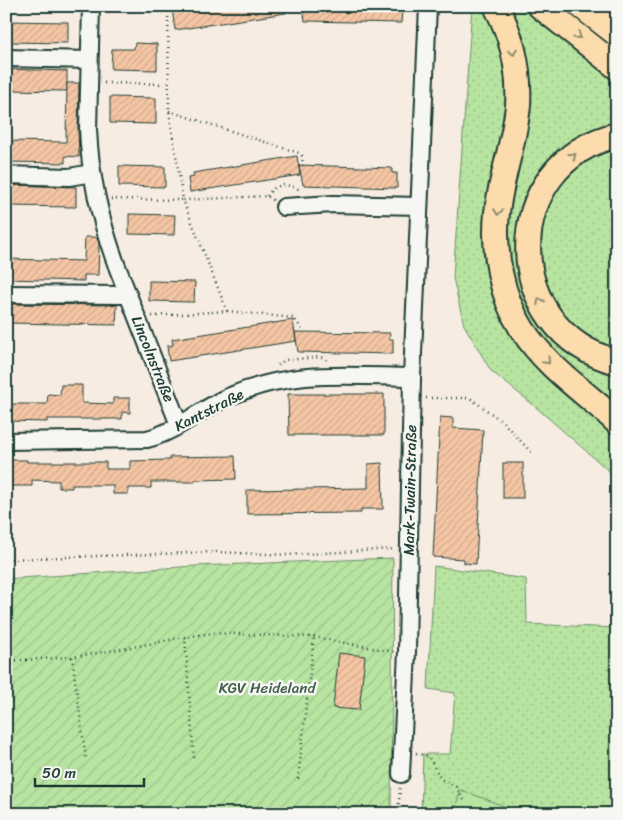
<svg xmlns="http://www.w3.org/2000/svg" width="623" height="820" font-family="Sriracha,sans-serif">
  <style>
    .grass { fill: url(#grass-dots); stroke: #6c906a }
    .garden { fill: url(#garden-furrows); stroke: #6c906a }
    .pitch { fill: #b8e4a1; stroke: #6c906a }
    .building { fill: url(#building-hatch); stroke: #1f3d34 }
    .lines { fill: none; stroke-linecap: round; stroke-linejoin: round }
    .minor-casing { stroke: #1f3d34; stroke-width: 20 }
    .highway-casing { stroke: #1f3d34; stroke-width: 28 }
    .path { stroke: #1f3d34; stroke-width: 2.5; stroke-dasharray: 1 4; stroke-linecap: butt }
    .minor { stroke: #f6f6f2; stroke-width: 16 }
    .highway { stroke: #fcdcac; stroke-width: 24 }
    .oneway { stroke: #8e8c70 }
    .labels { text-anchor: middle; stroke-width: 5; stroke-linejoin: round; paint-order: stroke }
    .street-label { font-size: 15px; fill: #1f3d34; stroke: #f6f6f2 }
    .park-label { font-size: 15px; fill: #3e5e4a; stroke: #f6f6f2 }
  </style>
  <defs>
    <pattern id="grass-dots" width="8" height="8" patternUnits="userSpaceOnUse" patternTransform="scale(1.25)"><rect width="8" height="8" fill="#b8e4a1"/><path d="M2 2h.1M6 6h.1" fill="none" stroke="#9ec48b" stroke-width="1.8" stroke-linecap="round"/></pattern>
    <pattern id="garden-furrows" width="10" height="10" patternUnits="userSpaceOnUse" patternTransform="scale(1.25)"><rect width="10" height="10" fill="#b8e4a1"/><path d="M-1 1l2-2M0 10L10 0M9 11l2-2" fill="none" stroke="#9ec48b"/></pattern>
    <pattern id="building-hatch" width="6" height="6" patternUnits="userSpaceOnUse" patternTransform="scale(1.25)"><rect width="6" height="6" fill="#f5c6a4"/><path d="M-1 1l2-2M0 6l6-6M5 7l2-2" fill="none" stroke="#d2ab8e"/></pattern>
  </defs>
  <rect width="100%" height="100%" fill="#f6ece2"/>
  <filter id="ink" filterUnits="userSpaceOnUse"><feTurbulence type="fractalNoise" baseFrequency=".02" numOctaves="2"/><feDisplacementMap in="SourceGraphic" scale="10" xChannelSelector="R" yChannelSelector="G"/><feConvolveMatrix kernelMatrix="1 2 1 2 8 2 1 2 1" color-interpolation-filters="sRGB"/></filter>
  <g filter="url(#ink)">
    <g class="grass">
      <path d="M472 6H525L617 75V478L531 403 491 371 464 325 453 278Z"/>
      <path d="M434 566 526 579 527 624 617 628V793L611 814H506L508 808 461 790 453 814H421L423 754H450L455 693 428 689Z"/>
    </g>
    <path class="garden" d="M393 558 391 814H6V579L195 566Z"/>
    <path class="pitch" d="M461 790 509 808 506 814H453Z"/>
    <g class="building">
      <path d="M191 6H286V13L175 30 172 9Z"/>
      <path d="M303 6H397V8L402 9 401 23 305 21Z"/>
      <path d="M6 21 68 22V43L6 42Z"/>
      <path d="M135 43 157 44V70L111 69 112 49H134Z"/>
      <path d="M6 69 67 71V91L6 90Z"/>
      <path d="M67 83H79L78 129 79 157 65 156V163L6 162V141L66 142Z"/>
      <path d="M110 97 156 98V124L110 123Z"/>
      <path d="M297 156 300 175 190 192 188 178 194 177 193 173Z"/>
      <path d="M299 165 392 168V173H397V188L303 185Z"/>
      <path d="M119 166 165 167V187L119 186Z"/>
      <path d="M6 185 76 187V207L6 206Z"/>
      <path d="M129 214 175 215 174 235 129 234Z"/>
      <path d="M85 237H95L98 240 99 245 98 275H84V281L6 279V259L84 261Z"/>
      <path d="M149 281 195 282 194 302 149 301Z"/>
      <path d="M6 304 117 305 116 325 6 323Z"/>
      <path d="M293 320 296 341 169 361 167 346 173 345 172 339Z"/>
      <path d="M295 332 390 333 389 339H393V354L298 352Z"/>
      <path d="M61 385H82V403L113 404V398H130V413L122 412V419H47V422L6 421V404H47L48 394 60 395Z"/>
      <path d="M288 394H384V435H289Z"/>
      <path d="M440 417 453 418V428L483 430 476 564 464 563V559L433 557Z"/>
      <path d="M235 456 236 479 195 480V482H151V488H128V494H113V485H72V488H59V481L32 480V486H7V460H27V462H106V469H130V461L170 460V457Z"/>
      <path d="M382 463 383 509H361V513L247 514V490L368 488V464Z"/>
      <rect x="503" y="463" width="20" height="35"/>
      <path d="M339 653 365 656 359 710 333 708Z"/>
    </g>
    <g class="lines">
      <defs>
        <g id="minor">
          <path d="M91 6 88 129C90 177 101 224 118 269L179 425"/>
          <path d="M6 58 89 60"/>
          <path d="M6 175 69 177 92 173"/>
          <path d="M284 207 333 204 419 206"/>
          <path d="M6 294 121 295 127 294"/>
          <path d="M6 441 147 439C176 432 201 409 228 397 292 369 345 376 412 377"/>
          <path d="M401 774 407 652 412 377 428 6"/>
        </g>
        <g id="highway">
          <path d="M496 6C512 36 520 71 518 105 515 141 501 176 497 213 493 252 501 296 522 329 547 368 584 391 617 422"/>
          <path d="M540 6 617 67"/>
          <path d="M581 6 617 34"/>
          <path d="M617 135C498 163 499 332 617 362"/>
        </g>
      </defs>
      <use href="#minor" class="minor-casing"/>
      <use href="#highway" class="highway-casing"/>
      <g class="path">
        <path d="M104 83 167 84"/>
        <path d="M169 111 299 153 302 156 303 169"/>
        <path d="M267 196C275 183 287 183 300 190"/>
        <path d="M111 199 183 200 169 111 168 6"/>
        <path d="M227 311 294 318 303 331"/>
        <path d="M152 316 227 311 183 200 267 196 273 200"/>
        <path d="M278 365 285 360 321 357 328 360"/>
        <path d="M426 398H470L503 422 531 452"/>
        <path d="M6 559 216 552 288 555 395 549"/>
        <path d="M185 637 194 760"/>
        <path d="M72 657 86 759"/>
        <path d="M6 661 72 657 128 648 185 637 213 633 314 637 394 652"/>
        <path d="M416 753 428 756 441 779 456 787 464 800"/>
        <path d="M298 779 314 637"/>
        <path d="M398 814 400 788"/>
      </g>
      <use href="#minor" class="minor"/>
      <use href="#highway" class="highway"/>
    </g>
    <defs><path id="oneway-chevron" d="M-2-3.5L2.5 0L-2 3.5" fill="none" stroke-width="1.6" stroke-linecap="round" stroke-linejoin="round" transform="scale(1.25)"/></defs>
    <g class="oneway">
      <use href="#oneway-chevron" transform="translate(578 36) rotate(39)"/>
      <use href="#oneway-chevron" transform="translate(513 52) rotate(77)"/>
      <use href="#oneway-chevron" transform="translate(573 156) rotate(-37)"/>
      <use href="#oneway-chevron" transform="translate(498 212) rotate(97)"/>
      <use href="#oneway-chevron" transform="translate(540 301) rotate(-117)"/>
      <use href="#oneway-chevron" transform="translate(547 361) rotate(46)"/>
    </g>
  </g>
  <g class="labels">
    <g class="street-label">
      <text transform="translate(153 359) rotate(68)" y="5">Lincolnstraße</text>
      <text transform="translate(209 410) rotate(-27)" y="5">Kantstraße</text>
      <text transform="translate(410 490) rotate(-89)" y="5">Mark-Twain-Straße</text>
    </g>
    <g class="park-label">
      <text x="267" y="693">KGV Heideland</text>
    </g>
  </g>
  <rect width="623" height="820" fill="none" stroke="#f6f6f2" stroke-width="25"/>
  <rect x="12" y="12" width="598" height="795" fill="none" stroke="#1f3d34" stroke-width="2" filter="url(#ink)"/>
  <path d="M35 778v8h109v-8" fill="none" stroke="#1f3d34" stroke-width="2.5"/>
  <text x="42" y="778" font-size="15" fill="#1f3d34" stroke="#f6f6f2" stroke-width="4" paint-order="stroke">50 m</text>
</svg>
